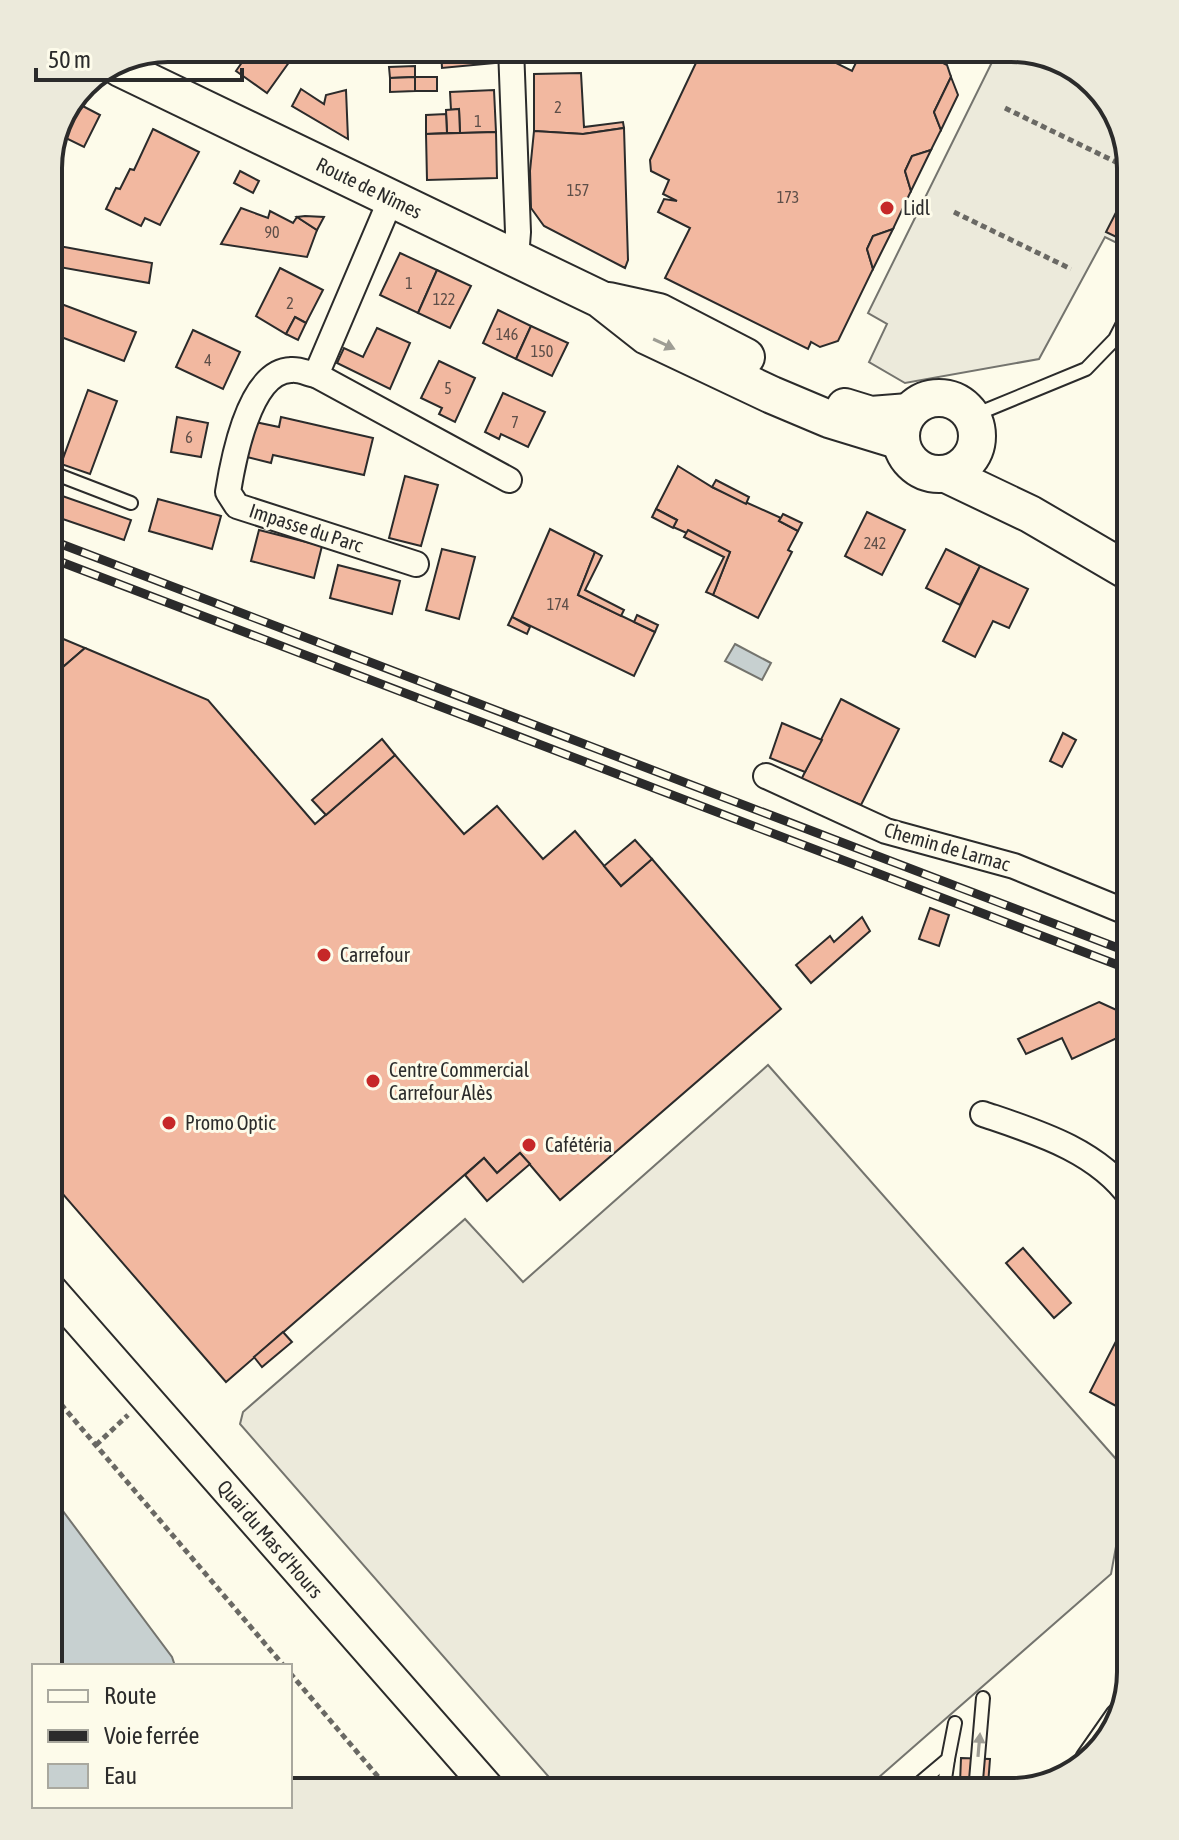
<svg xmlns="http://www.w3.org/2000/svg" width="1179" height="1840" font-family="'Asap Condensed',sans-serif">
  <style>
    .parking { fill: #eceadb; stroke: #74746e; stroke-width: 2 }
    .water { fill: #c7d0d0; stroke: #74746e; stroke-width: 2 }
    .building { fill: #f2b8a0; stroke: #2b2b2b; stroke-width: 2 }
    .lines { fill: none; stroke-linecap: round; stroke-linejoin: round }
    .service-casing { stroke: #2b2b2b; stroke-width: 16 }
    .minor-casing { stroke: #2b2b2b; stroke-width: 28 }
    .tertiary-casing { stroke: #2b2b2b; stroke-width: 34 }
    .secondary-casing { stroke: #2b2b2b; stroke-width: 40 }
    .path { stroke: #6a6964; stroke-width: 5; stroke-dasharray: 6 4; stroke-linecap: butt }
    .service { stroke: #fdfbea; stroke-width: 12 }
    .minor { stroke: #fdfbea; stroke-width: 24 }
    .tertiary { stroke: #fdfbea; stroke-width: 30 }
    .secondary { stroke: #fdfbea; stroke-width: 36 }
    .rail-casing { stroke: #2b2b2b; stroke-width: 9 }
    .rail { stroke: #fdfbea; stroke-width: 6; stroke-dasharray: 18; stroke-linecap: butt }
    .oneway { fill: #9e9d94 }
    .poi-dot { fill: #c62828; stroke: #fdfbea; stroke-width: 3 }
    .labels { text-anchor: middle; stroke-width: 6; stroke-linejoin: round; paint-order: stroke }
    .number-label { font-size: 16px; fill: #5d4e48 }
    .street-label { font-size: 20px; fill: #2b2b2b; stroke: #fdfbea }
    .poi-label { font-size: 20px; fill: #2b2b2b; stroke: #fdfbea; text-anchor: start }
    .rim { fill: none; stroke: #2b2b2b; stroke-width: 4 }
  </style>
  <rect width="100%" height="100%" fill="#fdfbea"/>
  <g class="parking">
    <path d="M999 48H1020L1078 68 1118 114 1131 168V250L1105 237 1039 359 905 383 869 362 887 324 868 313Z"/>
    <path d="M768 1065 1131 1476V1514L1117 1541 1111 1574 862 1792H562L240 1424 243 1412 465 1219 523 1282Z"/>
  </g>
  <g class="water">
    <path d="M735 644 771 663 762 680 725 661Z"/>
    <path d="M48 1491 172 1657 175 1666H48Z"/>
  </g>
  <g class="building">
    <path d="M221 48V56L206 57 198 48Z"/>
    <path d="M252 48 272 51 288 48 295 54 267 93 236 71Z"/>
    <path d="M318 48H338L328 61 315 52Z"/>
    <path d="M441 48H493L494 63 442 68Z"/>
    <path d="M703 48H806L852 71 863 48H914L947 65 951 77 934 112 941 130 931 150 912 156 905 171 911 191 893 229 873 236 867 249 873 269 838 341 820 347 811 342 808 349 665 278 690 228 658 212 664 199 677 201 663 194 669 180 651 171 650 160Z"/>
    <path d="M415 66V77L390 78 389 67Z"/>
    <path d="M581 73 584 127 623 122 624 128 583 134 534 131V74Z"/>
    <rect x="415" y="77" width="22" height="14"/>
    <path d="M415 77V91L390 92V78Z"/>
    <path d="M951 77 958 95 941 130 934 112Z"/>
    <path d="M301 89 324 104 326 95 346 90 348 139 292 106Z"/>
    <path d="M494 90 496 132 460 133 459 109 451 110 450 92Z"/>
    <path d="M75 102 100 115 84 147 66 138 49 171 48 160Z"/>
    <path d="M459 109 460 133H447L446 110Z"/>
    <path d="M446 114 447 133 426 134V115Z"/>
    <path d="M624 128 628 260 625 268 544 226 531 208 530 171 534 131 583 134Z"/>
    <path d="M153 129 199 152 160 225 145 218 141 226 106 209 116 188 120 189 130 169 134 170Z"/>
    <path d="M496 132 497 178 427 180 426 134Z"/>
    <path d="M931 150 911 191 905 171 912 156Z"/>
    <path d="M240 171 259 181 253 193 234 183Z"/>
    <path d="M1131 183V244L1106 232Z"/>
    <path d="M241 208 268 218 270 211 293 223 297 217 317 230 307 257 221 244Z"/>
    <path d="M305 216 324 217 317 230 297 217Z"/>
    <path d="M893 229 873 269 867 249 873 236Z"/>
    <path d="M48 244 152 263 149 283 48 265Z"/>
    <path d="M400 253 437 270 418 313 380 295Z"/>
    <path d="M280 268 323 290 306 323 295 317 286 334 256 316Z"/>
    <path d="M437 270 471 286 450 328 418 313Z"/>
    <path d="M48 299 136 332 124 361 48 332Z"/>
    <path d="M498 310 531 326 516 359 483 343Z"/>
    <path d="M295 317 306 323 298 340 286 334Z"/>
    <path d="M531 326 568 343 552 376 516 359Z"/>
    <path d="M377 328 410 343 390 389 337 363 344 348 363 357Z"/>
    <path d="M193 330 240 352 223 389 176 367Z"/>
    <path d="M439 361 475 378 455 422 439 414 442 408 421 398Z"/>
    <path d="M88 390 117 401 90 474 61 464Z"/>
    <path d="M503 393 545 412 528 447 501 434 499 439 485 432Z"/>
    <path d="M177 417 208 423 201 457 171 452Z"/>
    <path d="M281 417 373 438 364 475 273 455 271 463 247 457 255 422 279 427Z"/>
    <path d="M678 466 712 487 781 518 779 521 798 531 788 550 792 552 758 618 713 595 730 552 673 527 677 520 656 509Z"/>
    <path d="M405 476 438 485 421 546 389 538Z"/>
    <path d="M716 480 749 497 746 504 712 487Z"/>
    <path d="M48 491 131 520 124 540 48 514Z"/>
    <path d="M158 499 221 516 212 549 149 531Z"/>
    <path d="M656 509 677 520 673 528 652 517Z"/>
    <path d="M867 512 905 530 882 575 845 556Z"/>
    <path d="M783 514 802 523 798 531 779 521Z"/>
    <path d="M550 529 595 552 578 595 655 632 634 676 512 617Z"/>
    <path d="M259 530 322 546 314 578 251 561Z"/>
    <path d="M688 530 730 552 713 595 706 592 724 557 684 537Z"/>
    <path d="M442 549 475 557 459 619 426 610Z"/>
    <path d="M946 549 980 566 960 605 926 588Z"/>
    <path d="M595 552 602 556 585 590 624 610 621 616 578 595Z"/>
    <path d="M338 565 400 581 392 614 330 598Z"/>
    <path d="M980 566 1028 589 1009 628 993 621 975 657 943 641Z"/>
    <path d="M637 615 658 625 655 632 634 622Z"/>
    <path d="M512 617 530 627 527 634 508 625Z"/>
    <path d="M61 638 85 648 48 680V649Z"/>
    <path d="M85 648 208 700 315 824 395 755 464 834 497 806 543 859 575 831 621 886 652 859 781 1009 560 1200 520 1153 497 1173 484 1158 226 1382 48 1177V680Z"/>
    <path d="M841 699 899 729 861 805 801 780Z"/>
    <path d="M782 723 822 740 805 772 770 758Z"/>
    <path d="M1063 733 1076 740 1062 767 1050 761Z"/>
    <path d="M382 739 395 755 326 815 312 800Z"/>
    <path d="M635 840 652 859 621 886 604 866Z"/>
    <path d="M930 908 949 915 939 946 919 939Z"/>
    <path d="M862 917 870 931 811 983 796 965 830 936 834 942Z"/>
    <path d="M1099 1002 1121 1012 1130 1032 1072 1059 1062 1038 1026 1054 1018 1039Z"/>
    <path d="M520 1153 530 1164 487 1201 465 1175 484 1158 497 1173Z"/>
    <path d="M1023 1248 1071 1303 1054 1318 1006 1263Z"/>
    <path d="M1131 1312V1414L1090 1392Z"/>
    <path d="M283 1332 292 1342 262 1367 254 1357Z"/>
    <path d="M961 1758 990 1759 988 1785 960 1783Z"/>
  </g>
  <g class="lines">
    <defs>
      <g id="service">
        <path d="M972 416 1086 369 1115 339 1131 308"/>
        <path d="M48 471 131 503"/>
        <path d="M909 1792 948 1759 955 1723"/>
        <path d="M930 1792 945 1779 948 1759"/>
        <path d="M975 1792 983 1698"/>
      </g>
      <g id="minor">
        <path d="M511 48 518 232 516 258"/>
        <path d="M391 199 316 375 509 480"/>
        <path d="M316 375C309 374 299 369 291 370 249 371 233 461 228 492L237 506 416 564"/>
        <path d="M766 776 886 831 1014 866 1131 914"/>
        <path d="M983 1114C1036 1132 1097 1150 1131 1198"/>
        <path d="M1088 1759 1118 1716"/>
      </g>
      <path id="tertiary" d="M48 1286 492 1792"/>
      <g id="secondary">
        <path d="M120 68 600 299 647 336 772 395 829 419 901 441"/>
        <path d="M609 301 659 312 746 357"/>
        <circle cx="939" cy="436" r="38"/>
        <path d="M845 407 871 415 909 412"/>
        <path d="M946 474 1030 514 1131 573"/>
      </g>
    </defs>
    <use href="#service" class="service-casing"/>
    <use href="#minor" class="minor-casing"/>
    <use href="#tertiary" class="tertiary-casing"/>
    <use href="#secondary" class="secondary-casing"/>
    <g class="path">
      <path d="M1005 108 1124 166"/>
      <path d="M954 212 1071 269"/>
      <path d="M48 1389 284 1666"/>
      <path d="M96 1445 128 1415"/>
      <path d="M290 1673 391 1792"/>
    </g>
    <use href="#service" class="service"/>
    <use href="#minor" class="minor"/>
    <use href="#tertiary" class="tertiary"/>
    <use href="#secondary" class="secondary"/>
    <defs>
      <g id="rail">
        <path d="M48 539 1131 953"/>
        <path d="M48 557 1131 970"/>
      </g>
    </defs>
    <use href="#rail" class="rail-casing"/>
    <use href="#rail" class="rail"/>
  </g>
  <defs><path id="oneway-solid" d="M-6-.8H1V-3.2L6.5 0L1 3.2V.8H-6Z" transform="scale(2)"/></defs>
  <g class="oneway">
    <use href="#oneway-solid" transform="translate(664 344) rotate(25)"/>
    <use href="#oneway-solid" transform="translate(979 1745) rotate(-85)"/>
  </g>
  <g class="poi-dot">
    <circle cx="887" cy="208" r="8"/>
    <circle cx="324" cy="955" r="8"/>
    <circle cx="373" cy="1081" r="8"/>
    <circle cx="169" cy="1123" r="8"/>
    <circle cx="529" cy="1145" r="8"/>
  </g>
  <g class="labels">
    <g class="number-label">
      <text x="558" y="113">2</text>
      <text x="478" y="127">1</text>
      <text x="578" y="196">157</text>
      <text x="788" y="203">173</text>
      <text x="272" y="238">90</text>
      <text x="409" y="289">1</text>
      <text x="444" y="305">122</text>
      <text x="290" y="309">2</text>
      <text x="507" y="340">146</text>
      <text x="542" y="357">150</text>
      <text x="208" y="366">4</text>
      <text x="448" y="394">5</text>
      <text x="515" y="428">7</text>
      <text x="189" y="443">6</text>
      <text x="875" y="549">242</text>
      <text x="558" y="610">174</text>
    </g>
    <g class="street-label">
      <text transform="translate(369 188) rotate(26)" y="7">Route de Nîmes</text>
      <text transform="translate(306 528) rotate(18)" y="7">Impasse du Parc</text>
      <text transform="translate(947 847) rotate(16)" y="7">Chemin de Larnac</text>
      <text transform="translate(270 1539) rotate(49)" y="7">Quai du Mas d'Hours</text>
    </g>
    <g class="poi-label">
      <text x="903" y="215">Lidl</text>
      <text x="340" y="962">Carrefour</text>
      <text x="389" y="1077">Centre Commercial<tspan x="389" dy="23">Carrefour Alès</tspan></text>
      <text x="185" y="1130">Promo Optic</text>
      <text x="545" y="1152">Cafétéria</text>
    </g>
  </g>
  <path d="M0 0H1179V1840H0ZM168 62H1011A106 106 0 0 1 1117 168V1672A106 106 0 0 1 1011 1778H168A106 106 0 0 1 62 1672V168A106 106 0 0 1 168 62Z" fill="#eceadb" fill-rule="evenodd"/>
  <path class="rim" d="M168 62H1011A106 106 0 0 1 1117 168V1672A106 106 0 0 1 1011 1778H168A106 106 0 0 1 62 1672V168A106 106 0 0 1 168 62Z"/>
  <rect x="32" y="1664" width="260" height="144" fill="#fdfbea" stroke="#a9a89e" stroke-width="2"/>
  <rect x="48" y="1690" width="40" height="12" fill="#fdfbea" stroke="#a9a89e" stroke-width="2"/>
  <text x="104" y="1704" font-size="24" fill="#2b2b2b">Route</text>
  <rect x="48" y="1730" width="40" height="12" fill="#2b2b2b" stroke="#a9a89e" stroke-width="2"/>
  <text x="104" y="1744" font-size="24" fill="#2b2b2b">Voie ferrée</text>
  <rect x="48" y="1764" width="40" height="24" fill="#c7d0d0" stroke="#a9a89e" stroke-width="2"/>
  <text x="104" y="1784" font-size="24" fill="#2b2b2b">Eau</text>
  <path d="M36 68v12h206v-12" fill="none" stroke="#2b2b2b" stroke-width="4"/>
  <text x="48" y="68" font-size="24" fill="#2b2b2b" stroke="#fdfbea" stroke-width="6" paint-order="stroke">50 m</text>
</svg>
